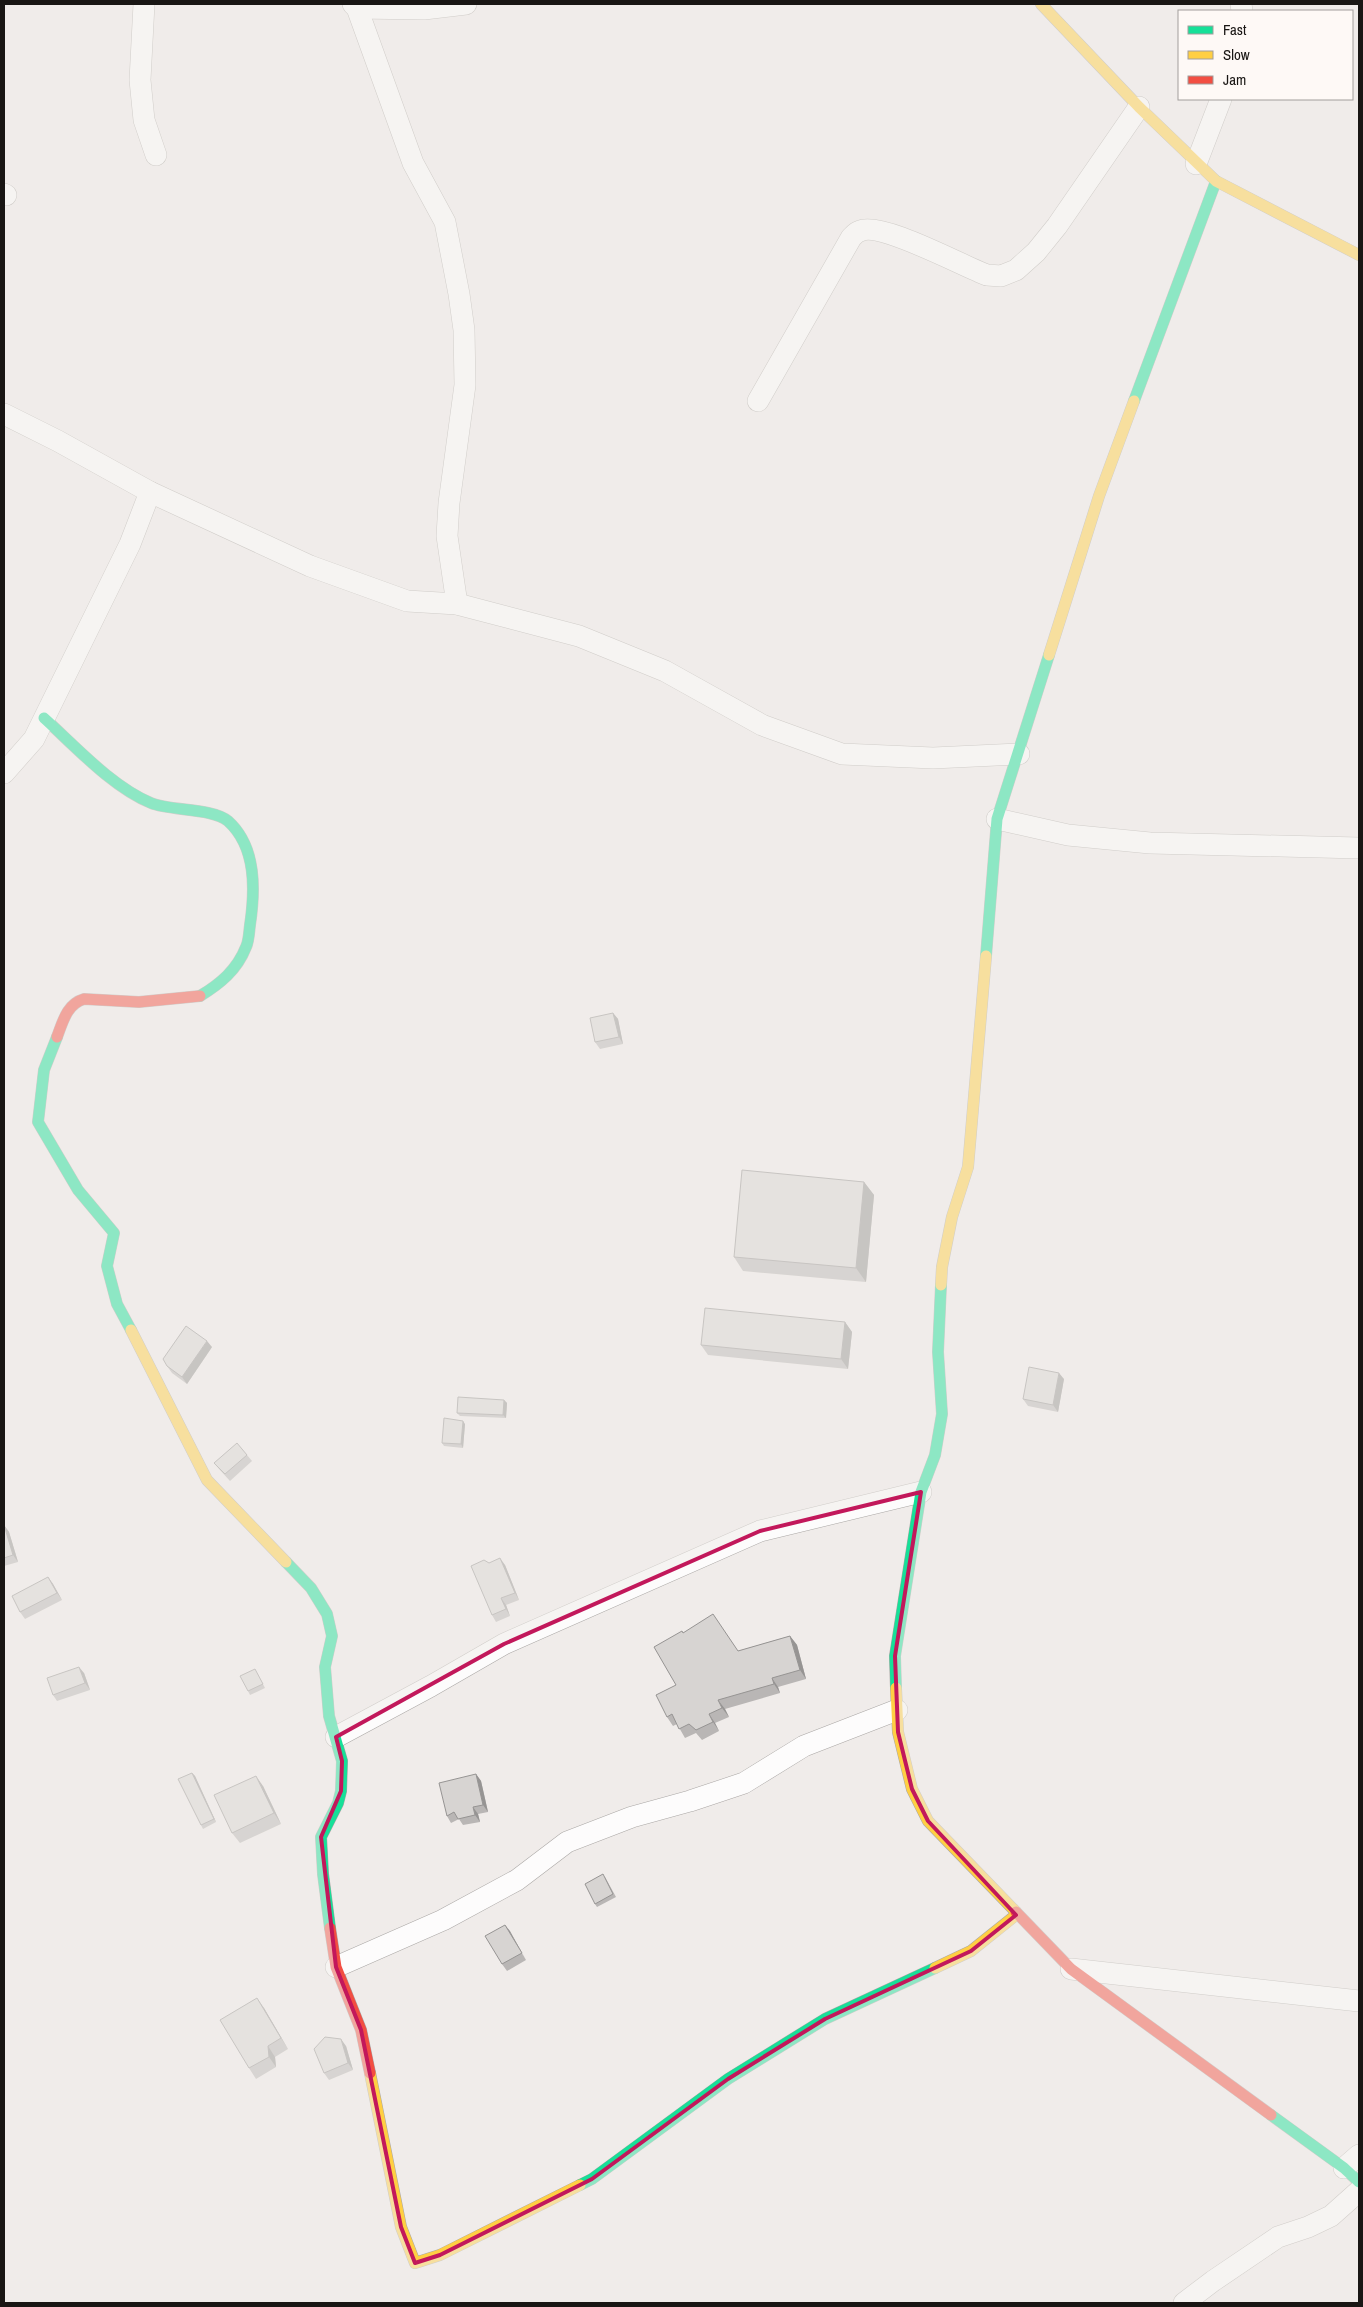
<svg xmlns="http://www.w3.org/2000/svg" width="1363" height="2307" font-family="'Archivo Narrow',sans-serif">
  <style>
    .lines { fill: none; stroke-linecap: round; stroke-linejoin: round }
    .street-casing { stroke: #aaa7a5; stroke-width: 22 }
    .fast-casing { stroke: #aaa7a5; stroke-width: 12 }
    .slow-casing { stroke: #aaa7a5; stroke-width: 12 }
    .jam-casing { stroke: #aaa7a5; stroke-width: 12 }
    .street { stroke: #fdfcfc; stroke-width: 21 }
    .fast { stroke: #16e098; stroke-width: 11 }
    .slow { stroke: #ffcf43; stroke-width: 11 }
    .jam { stroke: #f24e42; stroke-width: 11 }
    .wall { fill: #b9b6b5 }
    .shaded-wall { fill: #969493 }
    .building { fill: #d7d4d2; stroke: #969493 }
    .marked { fill: none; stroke: #c2185b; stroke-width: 4; stroke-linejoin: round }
  </style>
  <rect width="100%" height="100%" fill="#f0ecea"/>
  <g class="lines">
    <defs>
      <g id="street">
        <path d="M144 4 140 80 144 120 156 155"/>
        <path d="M353 4 357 8 413 163 445 222 459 294 464 330 465 385 449 503 447 536 457 604"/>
        <path d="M1241 4 1242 11"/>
        <path d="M357 8 424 9 466 4"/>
        <path d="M1196 164 1221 99"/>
        <path d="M4 194 6 195"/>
        <path d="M758 401 851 238C853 236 856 232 860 231 881 221 964 267 987 275L1001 276 1016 270 1036 252 1057 226 1139 107"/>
        <path d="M4 414 58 441 150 492 310 566 407 601 457 604 579 636 665 671 762 725 842 754 933 758 1019 754"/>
        <path d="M4 773 34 739 130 544 150 492"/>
        <path d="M997 819 1068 835 1150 843 1359 848"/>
        <path d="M336 1737 431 1686 504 1644 760 1531 921 1492"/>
        <path d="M336 1967 443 1920 517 1880 567 1842 632 1817 690 1801 744 1783 804 1746 897 1710"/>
        <path d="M1071 1969 1359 2001"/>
        <path d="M1344 2168 1359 2155"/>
        <path d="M1184 2303 1213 2281 1278 2237 1308 2227 1331 2216 1359 2191"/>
      </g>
      <g id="fast">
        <path d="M1134 401 1216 181"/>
        <path d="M44 718C75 746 112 787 151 803 170 811 213 808 228 821 257 847 255 891 250 925 249 932 249 941 246 947 237 970 220 984 200 996"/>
        <path d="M986 956 997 819 1049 655"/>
        <path d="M57 1037 44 1070 38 1122 78 1190 114 1233 107 1266 117 1304 131 1330"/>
        <path d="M286 1562 311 1588 327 1614 332 1636 325 1667 329 1716 342 1761 341 1791 338 1803 321 1837 323 1874 330 1928"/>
        <path d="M896 1688 895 1656 921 1492 935 1455 942 1414 938 1352 941 1285"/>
        <path d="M1271 2115 1344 2168 1359 2182"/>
        <path d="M580 2185 592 2179 728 2079 825 2019 935 1968"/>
      </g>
      <g id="slow">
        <path d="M1041 4 1139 107 1216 181 1359 255"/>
        <path d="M1049 655 1099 496 1134 401"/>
        <path d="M941 1285 942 1267 952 1217 968 1167 986 956"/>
        <path d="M131 1330 207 1480 286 1562"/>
        <path d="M896 1688 898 1732 912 1789 928 1821 1016 1912"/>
        <path d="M935 1968 971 1951 1016 1915"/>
        <path d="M370 2073 401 2227 415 2263 440 2255 580 2185"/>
      </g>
      <g id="jam">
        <path d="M57 1037C63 1021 67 1004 84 999L139 1002 200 996"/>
        <path d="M1016 1912 1071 1969 1271 2115"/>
        <path d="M330 1928 336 1967 361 2030 370 2073"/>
      </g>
    </defs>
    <use href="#street" class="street-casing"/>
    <use href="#fast" class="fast-casing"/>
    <use href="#slow" class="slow-casing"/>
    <use href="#jam" class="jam-casing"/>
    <use href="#street" class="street"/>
    <use href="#fast" class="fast"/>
    <use href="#slow" class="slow"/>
    <use href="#jam" class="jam"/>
  </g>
  <g class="wall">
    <path d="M613 1013 618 1019 623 1044 600 1049 595 1042Z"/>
    <path d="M864 1182 874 1195 866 1282 743 1271 734 1257Z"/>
    <path d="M845 1322 852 1332 848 1369 708 1355 701 1345Z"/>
    <path d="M212 1347 187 1384 172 1373 167 1366Z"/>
    <path d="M1064 1379 1058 1412 1028 1406 1023 1399Z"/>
    <path d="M504 1400 507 1403 506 1418 460 1416 457 1413Z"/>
    <path d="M465 1424 463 1448 444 1446 442 1443Z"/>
    <path d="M247 1455 252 1461 230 1481 219 1469 214 1463Z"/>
    <path d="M4 1525 9 1532 18 1562 4 1566Z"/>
    <path d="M489 1563 505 1565 519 1600 506 1605 510 1616 496 1622 492 1615Z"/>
    <path d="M48 1577 53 1584 62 1600 25 1619 20 1612Z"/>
    <path d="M683 1633 738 1651 790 1636 797 1645 806 1679 778 1687 780 1693 725 1709 729 1717 715 1723 719 1731 702 1740 696 1733 685 1738 677 1724 673 1726 667 1717 676 1685Z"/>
    <path d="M255 1669 265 1688 250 1695 248 1691Z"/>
    <path d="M84 1673 90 1690 57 1701 53 1695Z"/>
    <path d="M192 1773 195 1776 216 1822 203 1829 201 1825Z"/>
    <path d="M476 1774 481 1781 488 1812 478 1814 480 1822 463 1825 459 1819 451 1823 447 1816Z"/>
    <path d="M263 1786 281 1824 240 1843 232 1833Z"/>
    <path d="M605 1877 616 1897 597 1907 595 1904Z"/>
    <path d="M505 1925 526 1960 507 1971 502 1964Z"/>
    <path d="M264 2008 288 2049 275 2057 276 2067 256 2079 249 2068Z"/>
    <path d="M346 2046 353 2070 329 2080 324 2073Z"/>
  </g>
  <g class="shaded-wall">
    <path d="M613 1013 618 1019 623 1044 619 1037Z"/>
    <path d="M864 1182 874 1195 866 1282 856 1268Z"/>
    <path d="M845 1322 852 1332 848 1369 841 1359Z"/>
    <path d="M207 1341 212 1347 187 1384 182 1377Z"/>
    <path d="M1059 1373 1064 1379 1058 1412 1053 1405Z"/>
    <path d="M504 1400 507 1403 506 1418 503 1415Z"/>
    <path d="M463 1421 465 1424 463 1448 461 1444Z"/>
    <path d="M4 1525 9 1532 18 1562 13 1555Z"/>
    <path d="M500 1558 505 1565 519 1600 515 1593Z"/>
    <path d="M48 1577 53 1584 62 1600 57 1593Z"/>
    <path d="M501 1598 506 1605 510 1616 506 1609Z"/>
    <path d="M790 1636 797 1645 806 1679 800 1670Z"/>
    <path d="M79 1667 84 1673 90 1690 85 1683Z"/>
    <path d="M772 1678 778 1687 780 1693 774 1684Z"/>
    <path d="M718 1700 725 1709 729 1717 722 1708Z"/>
    <path d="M709 1714 715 1723 719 1731 713 1722Z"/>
    <path d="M192 1773 195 1776 216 1822 214 1819Z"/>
    <path d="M476 1774 481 1781 488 1812 483 1805Z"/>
    <path d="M256 1776 263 1786 281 1824 274 1813Z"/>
    <path d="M473 1807 478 1814 480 1822 475 1815Z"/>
    <path d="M505 1925 510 1931 526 1960 522 1953Z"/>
    <path d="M257 1998 264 2008 288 2049 281 2038Z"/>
    <path d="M341 2039 346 2046 353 2070 348 2063Z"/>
    <path d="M268 2046 275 2057 276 2067 269 2057Z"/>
  </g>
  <g class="building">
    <path d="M613 1013 619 1037 595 1042 590 1018Z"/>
    <path d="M742 1170 864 1182 856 1268 734 1257Z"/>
    <path d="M705 1308 845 1322 841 1359 701 1345Z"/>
    <path d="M186 1326 207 1341 182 1377 167 1366 163 1359Z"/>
    <path d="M1029 1367 1059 1373 1053 1405 1023 1399Z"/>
    <path d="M458 1397 504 1400 503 1415 457 1413Z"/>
    <path d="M444 1418 463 1421 461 1444 442 1443Z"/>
    <path d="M237 1443 247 1455 225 1474 214 1463Z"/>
    <path d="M4 1525 13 1555 4 1558Z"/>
    <path d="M500 1558 515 1593 501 1598 506 1609 492 1615 471 1566 484 1560 489 1563Z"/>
    <path d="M48 1577 57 1593 20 1612 12 1596Z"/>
    <path d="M713 1614 738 1651 790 1636 800 1670 772 1678 774 1684 718 1700 722 1708 709 1714 713 1722 696 1730 689 1724 679 1729 672 1714 667 1717 656 1695 676 1685 654 1647 682 1631 683 1633Z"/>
    <path d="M79 1667 85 1683 53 1695 47 1678Z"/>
    <path d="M255 1669 263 1684 248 1691 240 1676Z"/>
    <path d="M192 1773 214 1819 201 1825 178 1779Z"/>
    <path d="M476 1774 483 1805 473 1807 475 1815 458 1819 454 1812 447 1816 439 1783Z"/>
    <path d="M256 1776 274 1813 232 1833 214 1795Z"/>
    <path d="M603 1874 613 1894 595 1904 585 1884Z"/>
    <path d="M505 1925 522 1953 502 1964 485 1936Z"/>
    <path d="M257 1998 281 2038 268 2046 269 2057 249 2068 220 2020Z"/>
    <path d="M325 2037 341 2039 348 2063 324 2073 314 2049Z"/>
  </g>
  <path d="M0 0H1363V2307H0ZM921 1492 895 1656 898 1732 912 1789 928 1821 1016 1915 971 1951 825 2019 728 2079 592 2179 440 2255 415 2263 401 2227 361 2030 336 1967 321 1837 341 1791 342 1761 336 1737 504 1644 760 1531Z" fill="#f0ecea" fill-opacity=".55" fill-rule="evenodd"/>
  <path class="marked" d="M921 1492 895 1656 898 1732 912 1789 928 1821 1016 1915 971 1951 825 2019 728 2079 592 2179 440 2255 415 2263 401 2227 361 2030 336 1967 321 1837 341 1791 342 1761 336 1737 504 1644 760 1531Z"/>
  <rect width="1363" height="2307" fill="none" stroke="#191614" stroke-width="10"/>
  <rect x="1178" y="10" width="175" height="90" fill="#fef9f6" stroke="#a29e9c"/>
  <rect x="1188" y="26" width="25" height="8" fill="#16e098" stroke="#a29e9c"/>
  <text x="1223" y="35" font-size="15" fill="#191614">Fast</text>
  <rect x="1188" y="51" width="25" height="8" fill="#ffcf43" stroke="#a29e9c"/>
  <text x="1223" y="60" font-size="15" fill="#191614">Slow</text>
  <rect x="1188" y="76" width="25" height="8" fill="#f24e42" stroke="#a29e9c"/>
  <text x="1223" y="85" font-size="15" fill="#191614">Jam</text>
</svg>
